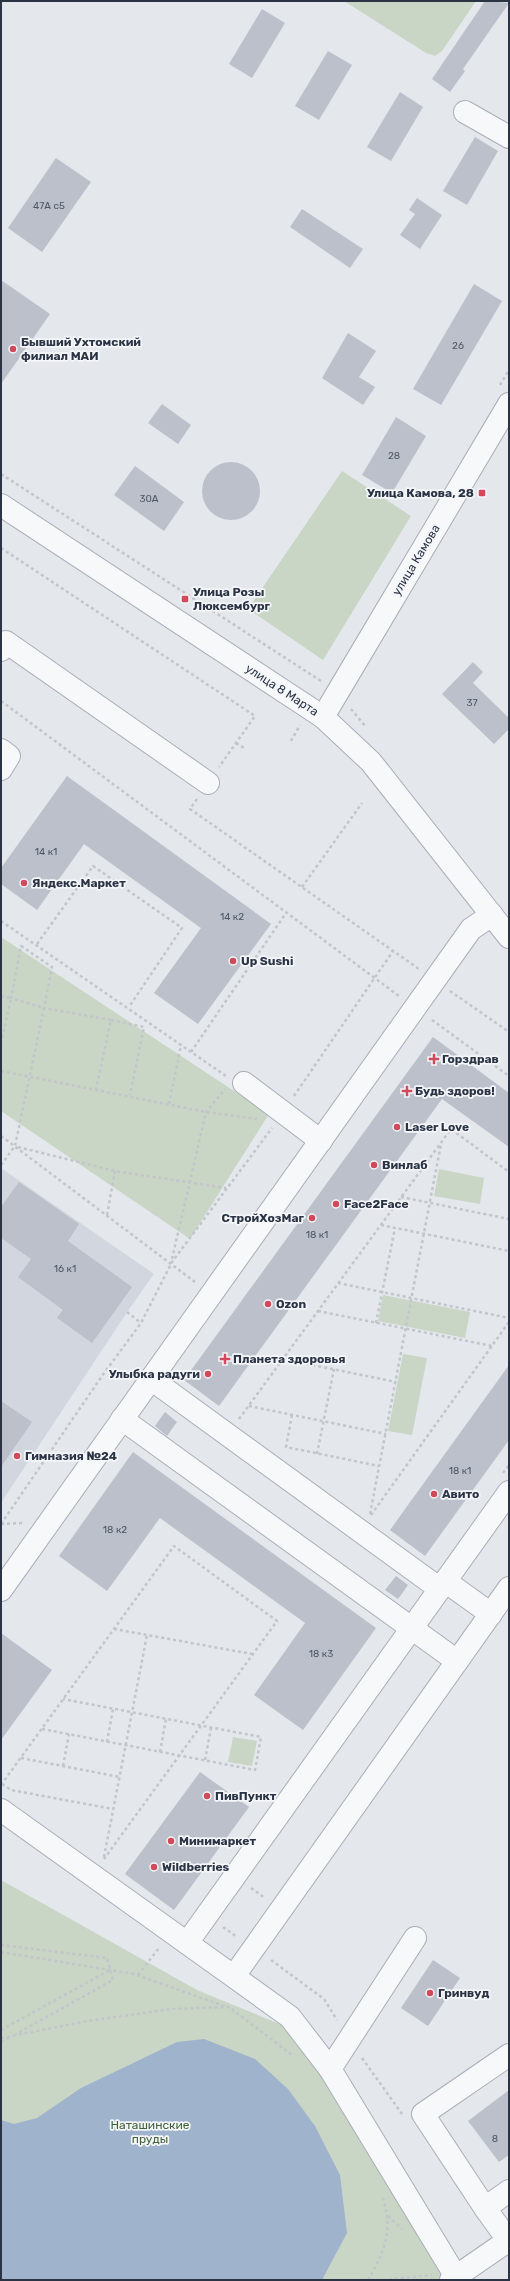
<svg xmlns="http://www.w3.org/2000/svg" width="510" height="2281" font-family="Rubik,sans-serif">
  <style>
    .built { fill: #d2d6de }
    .green { fill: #c9d6c5 }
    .water { fill: #9fb4cc }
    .building { fill: #bbc0ca }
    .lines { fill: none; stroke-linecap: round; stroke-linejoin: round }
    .minor-casing { stroke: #a9aeb7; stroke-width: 24 }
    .path { stroke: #c2c5cb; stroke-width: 2.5; stroke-dasharray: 3 3; stroke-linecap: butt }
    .minor { stroke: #f7f8fa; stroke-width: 22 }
    .poi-dot { fill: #d1495b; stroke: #f4f6f9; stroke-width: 1.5 }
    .labels { text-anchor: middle; stroke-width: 3.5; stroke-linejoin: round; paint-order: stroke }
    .number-label { font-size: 10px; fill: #4f5766 }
    .poi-label { font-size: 12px; font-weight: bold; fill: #2b3445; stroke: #f4f6f9; text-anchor: start }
    .street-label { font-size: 12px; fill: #2b3445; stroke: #f4f6f9 }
    .park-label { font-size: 12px; fill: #3f6138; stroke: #f4f6f9 }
  </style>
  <rect width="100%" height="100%" fill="#e4e7ec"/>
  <path class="built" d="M1 1168 154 1274 127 1312 1 1503Z"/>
  <g class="green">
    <path d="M344 1H476L442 51 435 56 426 53Z"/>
    <path d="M342 471 411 516 323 660 248 609Z"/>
    <path d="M1 937 269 1114 190 1239 1 1111Z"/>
    <path d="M439 1169 484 1178 480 1204 434 1196Z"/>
    <path d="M383 1295 470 1312 465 1338 378 1321Z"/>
    <path d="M403 1354 427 1358 412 1435 388 1431Z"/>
    <path d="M233 1737 257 1741 252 1766 228 1762Z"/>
    <path d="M1 1880 197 1990 294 2030 448 2274 439 2280H1Z"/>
  </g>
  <path class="water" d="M204 2039 255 2059 288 2089 315 2126 340 2175 347 2233 322 2280H1V2120L14 2124 37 2118 81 2088 177 2042Z"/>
  <g class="building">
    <path d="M485 1 509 3 463 69 465 71 450 92 432 79Z"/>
    <path d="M262 9 285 23 252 78 229 64Z"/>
    <path d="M328 51 352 65 319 120 295 106Z"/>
    <path d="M400 92 423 107 391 161 367 147Z"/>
    <path d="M475 137 498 151 467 205 443 191Z"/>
    <path d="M56 158 91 182 42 252 8 228Z"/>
    <path d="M417 198 442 215 420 249 400 235 415 214 409 210Z"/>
    <path d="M302 209 363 249 350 268 290 227Z"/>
    <path d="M1 280 50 314 1 384Z"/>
    <path d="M474 284 502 301 441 405 413 389Z"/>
    <path d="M348 333 376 351 359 377 375 387 363 405 322 378Z"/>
    <path d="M162 404 191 425 178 444 148 423Z"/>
    <path d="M396 417 426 436 392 493 362 475Z"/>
    <circle cx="231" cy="491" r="29"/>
    <path d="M135 466 184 502 164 531 114 495Z"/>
    <path d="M473 662 483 672 473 683 509 718V729L494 744 442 694Z"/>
    <path d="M67 776 271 924 198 1024 154 993 201 928 84 844 37 910 1 884V868Z"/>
    <path d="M433 1037 509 1093V1147L442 1099 219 1406 184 1380Z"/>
    <path d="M19 1182 79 1224 68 1241 132 1287 92 1343 57 1318 63 1310 18 1277 31 1259 1 1238V1207Z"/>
    <path d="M509 1365V1440L425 1556 390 1530Z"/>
    <path d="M1 1401 32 1422 1 1467Z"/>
    <path d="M165 1412 177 1422 167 1436 155 1426Z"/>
    <path d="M133 1452 376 1628 303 1730 254 1695 305 1623 160 1518 107 1591 59 1556Z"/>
    <path d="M396 1576 408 1585 398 1599 385 1590Z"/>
    <path d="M1 1633 52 1670 1 1740Z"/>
    <path d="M200 1772 249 1807 174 1910 125 1874Z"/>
    <path d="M433 1960 460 1978 428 2026 401 2008Z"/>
    <path d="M509 2090V2155L499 2162 468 2121Z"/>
  </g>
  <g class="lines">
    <defs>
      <g id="minor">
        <path d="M465 112 509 137"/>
        <path d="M1 505 323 717 371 762 509 937"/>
        <path d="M1 650 6 642 208 783"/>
        <path d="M323 717 509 404"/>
        <path d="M1 750 9 756 1 769"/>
        <path d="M244 1083 321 1141"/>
        <path d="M151 1379 440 1589"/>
        <path d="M122 1419 457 1661"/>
        <path d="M445 1581 491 1614"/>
        <path d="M1 1590 471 929 492 915"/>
        <path d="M1 1810 187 1943 509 1492"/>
        <path d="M187 1943 290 2017 330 2069 458 2280"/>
        <path d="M234 1976 509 1588"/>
        <path d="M330 2069 415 1938"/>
        <path d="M485 2208 423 2114 509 2055"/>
        <path d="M508 2240 485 2208 509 2191"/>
        <path d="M451 2280 509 2240"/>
      </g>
    </defs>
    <use href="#minor" class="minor-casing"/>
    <g class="path">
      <path d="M500 385 509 370"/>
      <path d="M1 474 321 681"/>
      <path d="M1 548 255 716 219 767"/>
      <path d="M1 701 399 996"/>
      <path d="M351 709 366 727"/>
      <path d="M291 741 300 725"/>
      <path d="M236 743 244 748"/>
      <path d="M197 799 190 809 419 969"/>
      <path d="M302 887 362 803"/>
      <path d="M1 921 226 1076"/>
      <path d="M37 944 93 866 182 928 129 1007"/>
      <path d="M450 991 509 1032"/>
      <path d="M1 996 11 998 1 1044"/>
      <path d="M111 1020 144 1027 130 1095"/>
      <path d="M432 1020 509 1076"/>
      <path d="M191 1052 286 913"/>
      <path d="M1 1071 206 1112 257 1119"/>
      <path d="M294 1096 393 951"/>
      <path d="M169 1104 181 1045"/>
      <path d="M1 1136 195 1282"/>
      <path d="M18 1147 115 1171 226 1188"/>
      <path d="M1 1165 15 1146 44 1008 11 998 21 946 52 967 44 1008 111 1020 96 1089"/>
      <path d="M401 1197 509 1219"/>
      <path d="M107 1215 115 1171"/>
      <path d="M381 1225 509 1251"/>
      <path d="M172 1259 206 1112 225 1089"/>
      <path d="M338 1283 509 1318"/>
      <path d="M318 1311 492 1346"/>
      <path d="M127 1312 141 1323"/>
      <path d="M376 1323 395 1228"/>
      <path d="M283 1359 396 1382"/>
      <path d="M249 1406 386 1434"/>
      <path d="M292 1415 286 1447 379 1466"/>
      <path d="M239 1419 451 1129 509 1172"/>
      <path d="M317 1454 334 1369"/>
      <path d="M503 1473 509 1465"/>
      <path d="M370 1514 441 1144"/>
      <path d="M371 1515 509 1322"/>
      <path d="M1 1524 24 1523"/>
      <path d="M1 1524 102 1376 141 1323 172 1262 272 1128"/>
      <path d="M114 1629 252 1654"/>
      <path d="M42 1729 255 1770 261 1737 63 1699"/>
      <path d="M107 1742 113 1709"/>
      <path d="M160 1752 166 1719"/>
      <path d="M21 1758 120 1777"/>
      <path d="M205 1760 211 1728"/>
      <path d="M63 1766 69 1734"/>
      <path d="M2 1784 11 1790 113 1809"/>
      <path d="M1 1785 174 1546 277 1621 104 1859"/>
      <path d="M104 1857 147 1635"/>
      <path d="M251 1888 265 1898"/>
      <path d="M223 1927 237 1937"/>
      <path d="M1 1945 107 1958 113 1980 16 2034"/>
      <path d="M1 1952 134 1974 227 2007"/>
      <path d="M271 1960 324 1999 337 2020"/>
      <path d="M138 1975 159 1948"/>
      <path d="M1 2030 110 1970"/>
      <path d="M1 2038 88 2021 171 2009 229 2007 292 2055"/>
      <path d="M1 2042 10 2037"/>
      <path d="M362 2058 402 2114"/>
      <path d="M388 2216 402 2229"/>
      <path d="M368 2280C385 2250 393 2232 383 2198"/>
      <path d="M383 2280 432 2275"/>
    </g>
    <use href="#minor" class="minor"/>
  </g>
  <g class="poi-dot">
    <circle cx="13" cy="349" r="4"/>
    <rect x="478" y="489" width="8" height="8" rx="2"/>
    <rect x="181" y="595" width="8" height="8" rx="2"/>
    <circle cx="24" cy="883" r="4"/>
    <circle cx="233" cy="961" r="4"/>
    <path d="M432 1053h4v4h4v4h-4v4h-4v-4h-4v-4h4z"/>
    <path d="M405 1085h4v4h4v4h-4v4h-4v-4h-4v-4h4z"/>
    <circle cx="397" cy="1127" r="4"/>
    <circle cx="374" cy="1165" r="4"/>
    <circle cx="336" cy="1204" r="4"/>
    <circle cx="312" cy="1218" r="4"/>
    <circle cx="268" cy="1304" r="4"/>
    <path d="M223 1353h4v4h4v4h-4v4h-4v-4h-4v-4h4z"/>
    <circle cx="208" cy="1374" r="4"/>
    <circle cx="17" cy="1456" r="4"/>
    <circle cx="434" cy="1494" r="4"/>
    <circle cx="207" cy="1796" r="4"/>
    <circle cx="171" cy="1841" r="4"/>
    <circle cx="154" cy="1867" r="4"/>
    <circle cx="430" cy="1993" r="4"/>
  </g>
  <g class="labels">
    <g class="number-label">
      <text x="49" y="209">47А с5</text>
      <text x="458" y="349">26</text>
      <text x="394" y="459">28</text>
      <text x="149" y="502">30А</text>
      <text x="472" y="706">37</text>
      <text x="46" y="855">14 к1</text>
      <text x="232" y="920">14 к2</text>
      <text x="317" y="1238">18 к1</text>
      <text x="65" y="1272">16 к1</text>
      <text x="460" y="1474">18 к1</text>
      <text x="115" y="1533">18 к2</text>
      <text x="321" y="1657">18 к3</text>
      <text x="495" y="2142">8</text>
    </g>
    <g class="poi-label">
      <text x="21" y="346">Бывший Ухтомский<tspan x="21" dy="14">филиал МАИ</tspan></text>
      <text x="474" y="497" text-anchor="end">Улица Камова, 28</text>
      <text x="193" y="596">Улица Розы<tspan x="193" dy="14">Люксембург</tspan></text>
      <text x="32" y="887">Яндекс.Маркет</text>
      <text x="241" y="965">Up Sushi</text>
      <text x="442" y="1063">Горздрав</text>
      <text x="415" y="1095">Будь здоров!</text>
      <text x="405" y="1131">Laser Love</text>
      <text x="382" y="1169">Винлаб</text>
      <text x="344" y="1208">Face2Face</text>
      <text x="304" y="1222" text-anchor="end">СтройХозМаг</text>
      <text x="276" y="1308">Ozon</text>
      <text x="233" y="1363">Планета здоровья</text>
      <text x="200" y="1378" text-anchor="end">Улыбка радуги</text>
      <text x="25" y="1460">Гимназия №24</text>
      <text x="442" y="1498">Авито</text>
      <text x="215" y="1800">ПивПункт</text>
      <text x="179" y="1845">Минимаркет</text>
      <text x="162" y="1871">Wildberries</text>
      <text x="438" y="1997">Гринвуд</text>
    </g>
    <g class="street-label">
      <text transform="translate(416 560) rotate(-59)" y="4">улица Камова</text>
      <text transform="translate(282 690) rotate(33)" y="4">улица 8 Марта</text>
    </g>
    <g class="park-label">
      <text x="150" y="2129">Наташинские<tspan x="150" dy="14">пруды</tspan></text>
    </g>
  </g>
  <rect width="510" height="2281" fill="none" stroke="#2b3445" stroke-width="4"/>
</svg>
